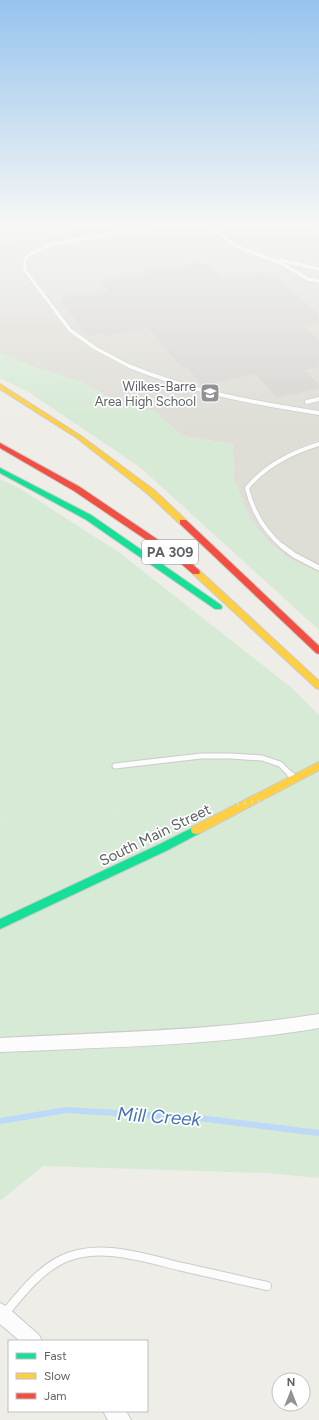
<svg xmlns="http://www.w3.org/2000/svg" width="319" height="1420" font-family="Figtree,sans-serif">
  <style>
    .education { fill: #deddd6 }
    .green { fill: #d6ead5 }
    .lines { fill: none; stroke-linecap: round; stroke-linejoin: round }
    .stream { stroke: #bcd9f8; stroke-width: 6 }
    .building { fill: #d7d6d3; stroke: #dddcd8 }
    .lane-far4-casing { stroke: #cacbca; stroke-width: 4.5 }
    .lane-far3-casing { stroke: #cacbca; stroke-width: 5.5 }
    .lane-far2-casing { stroke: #cacbca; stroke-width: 7 }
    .lane-far1-casing { stroke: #cacbca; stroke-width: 8 }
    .lane-casing { stroke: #cacbca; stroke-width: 10 }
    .street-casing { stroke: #cacbca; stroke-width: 2 }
    .fast-casing { stroke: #cbcbcb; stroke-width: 2 }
    .slow-casing { stroke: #cbcbcb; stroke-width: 2 }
    .jam-casing { stroke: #cbcbcb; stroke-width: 2 }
    .lane-far4 { stroke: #fcfcfc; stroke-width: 3.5 }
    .lane-far3 { stroke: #fcfcfc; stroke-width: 4 }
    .lane-far2 { stroke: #fcfcfc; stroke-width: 5 }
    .lane-far1 { stroke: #fcfcfc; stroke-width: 6 }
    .lane { stroke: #fcfcfc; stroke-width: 8 }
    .street { fill: #fcfcfc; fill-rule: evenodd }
    .fast { fill: #16e098; fill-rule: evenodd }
    .slow { fill: #ffcf43; fill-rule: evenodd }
    .jam { fill: #f24e42; fill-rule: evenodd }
    .rail { stroke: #e4e4e3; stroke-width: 3.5; stroke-dasharray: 1 6; stroke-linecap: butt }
    .labels { text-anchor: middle; stroke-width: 3.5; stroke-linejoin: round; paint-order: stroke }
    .far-poi-label { font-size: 13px; fill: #5d6166; stroke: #fff; text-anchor: end }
    .shield { fill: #fff; stroke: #8e9094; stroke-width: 1 }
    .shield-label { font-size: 14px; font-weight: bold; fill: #5d6166 }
    .street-label { font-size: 15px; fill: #5d6166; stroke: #fff }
    .near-water-label { font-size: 19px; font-style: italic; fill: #4475bb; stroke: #fff }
  </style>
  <rect width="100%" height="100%" fill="#eeede8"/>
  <path class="education" d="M99 223H319V573L289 559 270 543 251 521 234 479 233 444 182 436 156 412 123 404 81 382 31 366 0 353V244Z"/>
  <g class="green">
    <path d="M5 223H99L0 244V224Z"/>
    <path d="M0 353 31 366 81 382 123 404 156 412 182 436 233 444 234 479 251 521 270 543 289 559 319 573V630L141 468 30 393 0 378Z"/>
    <path d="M0 479 19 488 120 553 293 689 319 715V1178L268 1173 43 1166 0 1201Z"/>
  </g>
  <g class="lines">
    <path class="stream" d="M0 1121 66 1110 199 1118 319 1133"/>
  </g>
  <path class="building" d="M198 262 200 264 206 263 223 279 264 271 271 277 276 276 319 314V322L303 325 319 340V367L305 370 319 384V389L277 398 255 374 202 386 187 367 182 368 148 328 107 336 104 333 87 336 60 300 64 299 62 297 81 294 82 296 108 291 99 281 140 276 142 275 140 273 184 267 182 265Z"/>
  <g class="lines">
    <defs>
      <g id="lane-far4">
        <path d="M207 223 229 241 241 248 281 263 308 279 319 281"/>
        <path d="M280 260 319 269"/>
        <path d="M131 367 95 348 70 330 27 273 25 270V260L28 255 52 244 172 223"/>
      </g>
      <g id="lane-far3">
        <path d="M129 366C190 391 254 403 319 413"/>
        <path d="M307 402 319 399"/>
        <path d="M283 547C264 531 253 513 247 488 266 465 291 453 319 444"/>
      </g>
      <g id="lane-far2">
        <path d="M282 546 294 555 319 568"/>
        <path d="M115 766 201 756H230L262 758 280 764 291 775"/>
      </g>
      <path id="lane-far1" d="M290 774 295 778"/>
      <path id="lane" d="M5 1313C21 1294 37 1273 59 1261 98 1240 147 1259 187 1268 214 1274 240 1280 267 1286"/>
      <g id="street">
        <path d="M319 1014V1028C214 1046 106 1047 0 1052V1038C106 1032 214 1031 319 1014Z"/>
        <path d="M0 1303 6 1306 39 1335 42 1341H20L0 1324Z"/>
        <path d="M103 1411H126L131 1420H108Z"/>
      </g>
      <g id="fast">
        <path d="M0 468 91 515 221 605 222 607 221 609H215L85 519 0 473Z"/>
        <path d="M196 826 200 827 201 830 200 833 168 850 0 929V919L160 844Z"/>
      </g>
      <g id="slow">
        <path d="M0 384 81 436 154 490 186 520V524H180L148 494 77 438 0 389Z"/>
        <path d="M196 569 199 570 319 681V689L316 688 193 574 192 572Z"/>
        <path d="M319 762V770L200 833 196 834 192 833 191 830 192 827Z"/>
      </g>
      <g id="jam">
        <path d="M0 443 80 487 185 558 199 570 200 572 199 574H193L179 562 74 491 0 448Z"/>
        <path d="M180 520H186L319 646V654L316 653 180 524Z"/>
      </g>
    </defs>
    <use href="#lane-far4" class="lane-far4-casing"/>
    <use href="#lane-far3" class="lane-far3-casing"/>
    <use href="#lane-far2" class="lane-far2-casing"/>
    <use href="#lane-far1" class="lane-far1-casing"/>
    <use href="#lane" class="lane-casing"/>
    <use href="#street" class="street-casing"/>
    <use href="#fast" class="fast-casing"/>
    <use href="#slow" class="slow-casing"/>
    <use href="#jam" class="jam-casing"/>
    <use href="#lane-far4" class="lane-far4"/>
    <use href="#lane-far3" class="lane-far3"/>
    <use href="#lane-far2" class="lane-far2"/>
    <use href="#lane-far1" class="lane-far1"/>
    <use href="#lane" class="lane"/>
    <use href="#street" class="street"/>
    <use href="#fast" class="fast"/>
    <use href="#slow" class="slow"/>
    <use href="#jam" class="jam"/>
    <path class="rail" d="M0 820 248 803 319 792"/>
  </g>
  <linearGradient id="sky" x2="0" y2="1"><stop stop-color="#96c3ee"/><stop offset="0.53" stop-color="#f7f7f5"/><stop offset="1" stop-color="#f7f7f5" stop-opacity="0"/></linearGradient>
  <rect width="319" height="422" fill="url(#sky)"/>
  <defs>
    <symbol id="school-square" viewBox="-11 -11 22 22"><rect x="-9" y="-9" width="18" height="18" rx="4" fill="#909294" stroke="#fff"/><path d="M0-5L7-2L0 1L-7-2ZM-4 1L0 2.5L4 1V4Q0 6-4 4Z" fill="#fff"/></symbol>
  </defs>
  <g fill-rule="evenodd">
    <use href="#school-square" x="199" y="382" width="22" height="22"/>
  </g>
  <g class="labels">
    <g class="far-poi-label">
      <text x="196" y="391">Wilkes-Barre<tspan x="196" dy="15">Area High School</tspan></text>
    </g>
    <rect class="shield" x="142" y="540" width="56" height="24" rx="3"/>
    <g class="shield-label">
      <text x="170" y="557">PA 309</text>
    </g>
    <g class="street-label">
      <text transform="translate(155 835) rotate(-26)" y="5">South Main Street</text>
    </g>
    <g class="near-water-label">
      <text transform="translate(159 1116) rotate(4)" y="7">Mill Creek</text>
    </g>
  </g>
  <rect x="8" y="1340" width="140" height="72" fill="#ffffff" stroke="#bec0c2"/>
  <rect x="16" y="1353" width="20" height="6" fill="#16e098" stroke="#bec0c2"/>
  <text x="44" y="1360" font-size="12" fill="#5d6166">Fast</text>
  <rect x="16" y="1373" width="20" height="6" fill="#ffcf43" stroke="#bec0c2"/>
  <text x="44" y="1380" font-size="12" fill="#5d6166">Slow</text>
  <rect x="16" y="1393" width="20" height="6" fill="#f24e42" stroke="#bec0c2"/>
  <text x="44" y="1400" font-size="12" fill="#5d6166">Jam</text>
  <g transform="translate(291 1392)"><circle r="19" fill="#ffffff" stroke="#bec0c2"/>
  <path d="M0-3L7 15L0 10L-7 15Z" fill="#909294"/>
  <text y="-6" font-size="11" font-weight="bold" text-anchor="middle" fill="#5d6166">N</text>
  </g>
</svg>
